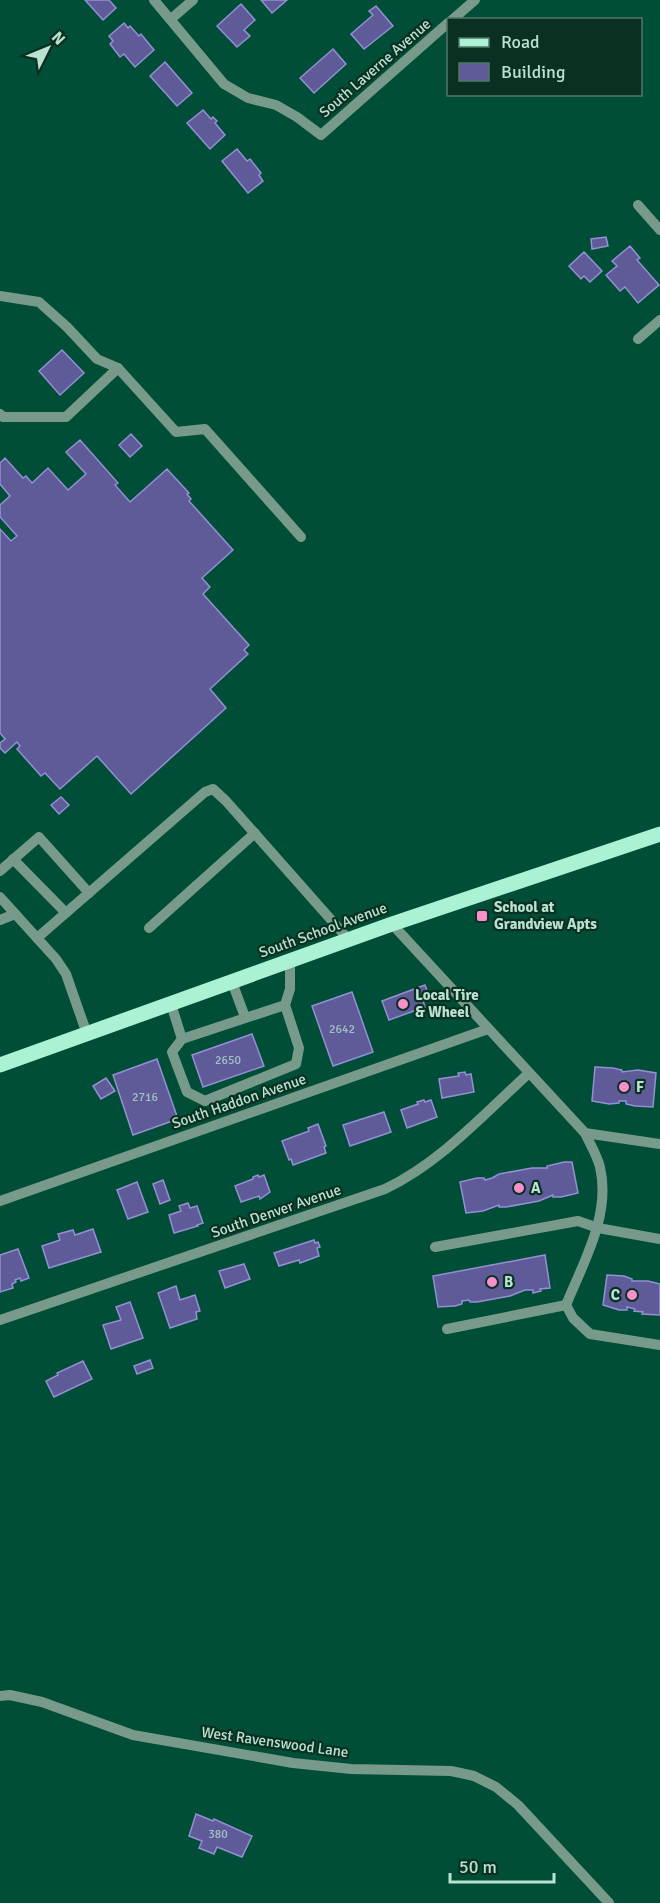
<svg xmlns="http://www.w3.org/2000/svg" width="660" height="1903" font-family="Signika,sans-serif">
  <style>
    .building { fill: #5f5b99; stroke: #9390d3; stroke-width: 1.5 }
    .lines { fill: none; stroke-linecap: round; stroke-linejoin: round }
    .minor { stroke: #789a8b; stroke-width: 10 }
    .major { stroke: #aaf2d3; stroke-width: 15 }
    .poi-dot { fill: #f890cb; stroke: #0a3022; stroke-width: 2 }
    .labels { text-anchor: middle; stroke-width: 4.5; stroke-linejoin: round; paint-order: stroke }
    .number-label { font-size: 12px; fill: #a3c0c2 }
    .street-label { font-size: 15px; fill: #bae2d0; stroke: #0a3022 }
    .poi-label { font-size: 15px; font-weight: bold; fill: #bae2d0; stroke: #0a3022; text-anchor: start }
  </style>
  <rect width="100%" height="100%" fill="#004e38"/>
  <g class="building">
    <path d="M85 0H109L116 8 103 20Z"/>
    <path d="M261 0H287L272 13Z"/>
    <path d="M241 4 255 20 244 30 250 36 237 47 217 26Z"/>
    <path d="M376 6 393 26 364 49 351 34 373 15 369 11Z"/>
    <path d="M124 23 128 28 130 26 139 36 141 34 154 50 135 67 124 54 120 57 110 44 113 41 109 36Z"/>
    <path d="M333 49 346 64 314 93 300 78Z"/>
    <path d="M165 62 192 93 177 106 150 76Z"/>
    <path d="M203 110 211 119 213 117 217 121 215 123 225 135 210 149 187 123Z"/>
    <path d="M237 149 247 161 250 159 261 173 259 175 263 181 248 193 222 161Z"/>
    <path d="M606 237 608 246 592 249 591 239Z"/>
    <path d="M630 246 640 258 637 260 659 285 638 303 625 287 620 291 606 275 617 266 612 261Z"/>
    <path d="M584 252 602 271 590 282 584 276 581 279 569 266Z"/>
    <path d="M62 350 84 373 60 395 39 371Z"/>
    <path d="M131 434 142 446 130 457 119 445Z"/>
    <path d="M80 440 118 483 115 485 130 502 167 469 189 493 187 494 191 499 189 501 233 550 202 578 210 587 203 594 249 645 244 650 248 654 210 689 226 708 131 794 97 756 60 789 45 773 41 776 17 749 20 746 17 742 5 753 0 748V743L5 739 0 733V529L11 541 17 536 0 517V505L10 496 0 484V463L5 458 23 478 26 476 32 483 48 468 68 490 86 474 66 452Z"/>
    <path d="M61 797 69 805 59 814 51 805Z"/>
    <path d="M425 985 430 998 423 1000 425 1007 389 1020 382 1001Z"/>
    <path d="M352 992 373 1052 333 1066 312 1006Z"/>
    <path d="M252 1034 264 1066 203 1087 192 1055Z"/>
    <path d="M157 1059 178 1119 133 1135 113 1075Z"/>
    <path d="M595 1067 613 1068 622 1070V1072L638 1070 656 1073 653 1107 635 1106 626 1104V1101H619V1103L609 1104 592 1101Z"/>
    <path d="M465 1072 466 1075 471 1074 474 1092 442 1098 439 1079 459 1076 458 1073Z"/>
    <path d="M106 1078 115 1091 101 1099 93 1086Z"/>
    <path d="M424 1100 425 1102 431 1100 437 1117 407 1128 401 1110 418 1104 417 1102Z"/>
    <path d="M384 1112 391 1132 350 1146 343 1125Z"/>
    <path d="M318 1124 326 1146 324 1147 326 1153 293 1165 291 1159 289 1160 282 1141 309 1131 308 1128Z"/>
    <path d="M564 1162H572L578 1193 561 1197H553V1195L539 1201 506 1207H499V1205L483 1211 466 1213 460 1182 477 1178H484L485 1180 492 1178 499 1174 532 1168H547V1166Z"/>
    <path d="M258 1175 259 1177 264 1175 270 1192 260 1199 259 1196 241 1202 235 1186 253 1179V1177Z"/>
    <path d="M163 1180 170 1200 160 1204 153 1184Z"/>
    <path d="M137 1182 148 1212 128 1219 117 1190Z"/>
    <path d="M188 1203 190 1208 197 1206 203 1223 197 1225 198 1226 174 1233 169 1215 181 1211 179 1206Z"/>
    <path d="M93 1229 101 1252 49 1268 42 1246 60 1240 58 1234 73 1230 75 1235Z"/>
    <path d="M314 1240 315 1243 318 1242 320 1247 317 1248 319 1256 300 1263 299 1260 279 1266 274 1253Z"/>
    <path d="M18 1249 29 1278 21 1281 20 1278 15 1280 16 1282 12 1284 13 1288 0 1292V1255Z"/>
    <path d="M545 1255 550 1288 540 1289 541 1291 533 1293V1290H525L510 1296 477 1302H470L469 1300 462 1301V1304L455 1306 438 1307 433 1276Z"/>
    <path d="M244 1264 250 1279 225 1288 219 1271Z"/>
    <path d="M607 1275 624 1276 632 1279V1281H648L660 1284V1315L642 1314 643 1312 634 1311 635 1309 627 1307V1310H619L603 1305Z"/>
    <path d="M176 1286 180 1300 195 1295 200 1311 196 1312 197 1319 170 1328 158 1293Z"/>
    <path d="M130 1302 143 1338 111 1349 103 1325 121 1320 116 1307Z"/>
    <path d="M150 1360 153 1368 137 1374 134 1366Z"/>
    <path d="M83 1361 92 1379 54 1397 46 1381 58 1375 57 1373Z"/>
    <path d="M196 1814 213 1821 214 1819 252 1836 242 1857 217 1847 214 1854 199 1848 202 1841 189 1836Z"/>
  </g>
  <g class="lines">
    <g class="minor">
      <path d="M154 0 224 84 248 98 276 105 297 117 321 135 448 23"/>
      <path d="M171 19 193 0"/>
      <path d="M452 20 475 0"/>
      <path d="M638 205 660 230"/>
      <path d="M0 296 39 302 67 327 97 359 118 368 176 432 205 429 301 537"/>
      <path d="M638 339 660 320"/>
      <path d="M0 414 3 417H66L118 368"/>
      <path d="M13 859 66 913"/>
      <path d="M0 871 39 837 89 893"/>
      <path d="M0 897 56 959 66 974 87 1034"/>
      <path d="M0 920 15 914"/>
      <path d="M392 924 585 1133 660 1144"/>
      <path d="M149 928 255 833"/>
      <path d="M37 938 205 792 213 789 226 801 349 940"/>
      <path d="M232 982 245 1017"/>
      <path d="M171 1004 182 1039 172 1052 187 1092 205 1101 296 1064 299 1048 285 1005 290 989V961"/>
      <path d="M182 1039 285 1005"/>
      <path d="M0 1201 488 1029"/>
      <path d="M435 1247 578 1221 598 1228 660 1239"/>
      <path d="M566 1305C584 1261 611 1215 600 1167 597 1155 590 1144 585 1133"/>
      <path d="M0 1320 385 1189C440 1163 484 1114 529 1073"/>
      <path d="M447 1329 566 1305 573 1318 590 1334 660 1345"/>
      <path d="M0 1696 10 1695 42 1702 133 1735 293 1763 351 1769 451 1771 474 1776 496 1787 518 1805 609 1903"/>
    </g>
    <path class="major" d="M0 1065 392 924 660 834"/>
  </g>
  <g class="poi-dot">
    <rect x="476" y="910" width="12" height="12" rx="3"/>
    <circle cx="403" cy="1004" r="6"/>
    <circle cx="624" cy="1087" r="6"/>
    <circle cx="519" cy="1188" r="6"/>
    <circle cx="492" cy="1282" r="6"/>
    <circle cx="632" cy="1295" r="6"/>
  </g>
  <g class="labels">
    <g class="number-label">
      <text x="342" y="1033">2642</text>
      <text x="228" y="1064">2650</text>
      <text x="145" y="1101">2716</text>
      <text x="218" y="1838">380</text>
    </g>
    <g class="street-label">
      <text transform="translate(375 68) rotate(-41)" y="5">South Laverne Avenue</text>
      <text transform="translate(323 930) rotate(-20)" y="5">South School Avenue</text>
      <text transform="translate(239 1101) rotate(-19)" y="5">South Haddon Avenue</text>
      <text transform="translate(276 1211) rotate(-19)" y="5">South Denver Avenue</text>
      <text transform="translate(275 1742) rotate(8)" y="5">West Ravenswood Lane</text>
    </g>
    <g class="poi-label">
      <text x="494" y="912">School at<tspan x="494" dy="17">Grandview Apts</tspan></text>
      <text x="415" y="1000">Local Tire<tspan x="415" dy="17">&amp; Wheel</tspan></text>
      <text x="636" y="1092">F</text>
      <text x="531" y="1193">A</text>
      <text x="504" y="1287">B</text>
      <text x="620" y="1300" text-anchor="end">C</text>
    </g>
  </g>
  <rect x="447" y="18" width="195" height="78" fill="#0a3022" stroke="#507768" stroke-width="1.5"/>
  <rect x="459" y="38" width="30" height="9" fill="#aaf2d3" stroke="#507768" stroke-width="1.5"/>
  <text x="501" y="48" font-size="18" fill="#bae2d0">Road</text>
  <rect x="459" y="63" width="30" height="18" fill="#5f5b99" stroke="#507768" stroke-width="1.5"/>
  <text x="501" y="78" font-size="18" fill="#bae2d0">Building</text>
  <g transform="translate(48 48) rotate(47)" stroke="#0a3022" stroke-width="4.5" paint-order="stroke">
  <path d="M0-4.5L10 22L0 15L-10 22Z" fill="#bae2d0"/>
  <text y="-9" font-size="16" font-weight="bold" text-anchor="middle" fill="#bae2d0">N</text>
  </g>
  <path d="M450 1873v9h104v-9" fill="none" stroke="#bae2d0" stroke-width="3"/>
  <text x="459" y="1873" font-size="18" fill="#bae2d0" stroke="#0a3022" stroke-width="4.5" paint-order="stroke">50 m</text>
</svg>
